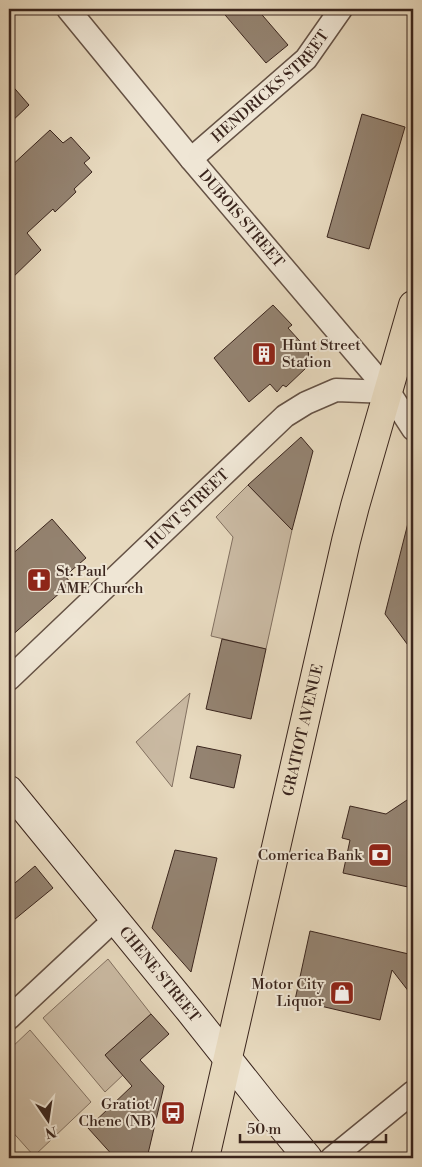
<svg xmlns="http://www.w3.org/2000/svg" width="422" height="1167" font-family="'Libre Bodoni',serif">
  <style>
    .green { fill: #cabaa3; stroke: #827060 }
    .building { fill: #948371; stroke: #3a251d }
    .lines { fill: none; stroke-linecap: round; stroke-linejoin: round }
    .street-casing { stroke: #655245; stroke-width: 25 }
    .secondary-casing { stroke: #3a251d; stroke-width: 30 }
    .primary-casing { stroke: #3a251d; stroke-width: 30 }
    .street { stroke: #efe6d5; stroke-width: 22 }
    .secondary { stroke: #efe6d5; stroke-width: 28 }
    .primary { stroke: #e7d9be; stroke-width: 28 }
    .labels { text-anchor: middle; stroke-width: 4; stroke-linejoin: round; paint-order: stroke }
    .street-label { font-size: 15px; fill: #3a251d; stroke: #efe6d5 }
    .poi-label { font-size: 15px; fill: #3a251d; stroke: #efe6d5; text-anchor: end }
  </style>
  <rect width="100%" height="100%" fill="#e7d9be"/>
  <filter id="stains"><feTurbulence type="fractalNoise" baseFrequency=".004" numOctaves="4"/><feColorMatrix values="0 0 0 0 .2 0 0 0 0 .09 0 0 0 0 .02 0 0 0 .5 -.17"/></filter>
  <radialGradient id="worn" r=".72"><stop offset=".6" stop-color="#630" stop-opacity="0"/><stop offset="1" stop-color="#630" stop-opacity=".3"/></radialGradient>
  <g class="green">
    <path d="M248 485 292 530 266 649 211 636 233 537 216 517Z"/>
    <path d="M190 693 172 787 136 742Z"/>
    <path d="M108 959 151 1014 105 1055 123 1075 105 1092 43 1018Z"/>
    <path d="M30 1030 91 1102 34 1156 9 1128V1050Z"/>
  </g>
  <g class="building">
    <path d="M220 9H257L288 45 266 63Z"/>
    <path d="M9 82 29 105 9 124Z"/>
    <path d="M362 114 405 127 369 249 327 237Z"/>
    <path d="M50 130 63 143 71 137 90 158 84 163 92 172 74 189 76 192 55 212 53 209 27 233 41 250 9 281V168Z"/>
    <path d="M273 305 292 325 288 328 308 350 309 358 306 368 286 387 283 385 277 392 270 384 249 402 214 358Z"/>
    <path d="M301 437 313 451 292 530 248 485Z"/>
    <path d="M52 519 86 558 65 576 71 583 9 638V557Z"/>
    <path d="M408 523 413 524V652L385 614Z"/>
    <path d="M222 639 266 649 251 719 206 709Z"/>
    <path d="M197 746 241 755 234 788 190 778Z"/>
    <path d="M413 796V802L409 819 413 820V863L408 887 343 873 350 840 342 838 350 806 386 814Z"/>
    <path d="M175 850 217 858 191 972 152 928Z"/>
    <path d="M35 866 53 888 9 924V888Z"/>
    <path d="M310 931 413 955V997L392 970 380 1020 295 1000Z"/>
    <path d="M151 1014 169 1034 140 1060 164 1086 147 1158H115L88 1128 132 1086 105 1055Z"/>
  </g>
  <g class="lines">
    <defs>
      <g id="street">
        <path id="s1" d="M68 9 191 159 389 392 413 429"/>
        <path id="s2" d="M191 159 306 59 341 9"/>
        <path id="s3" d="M9 679 285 416 306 403 336 390 389 392"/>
        <path d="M9 1018 115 919"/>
        <path d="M332 1158 413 1092"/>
      </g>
      <g id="secondary">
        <path id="s4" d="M9 790 189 1010 266 1107 308 1158"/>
      </g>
      <g id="primary">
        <path id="s5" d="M205 1158 346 541 355 506 413 305"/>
      </g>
    </defs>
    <use href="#street" class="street-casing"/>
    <use href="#secondary" class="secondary-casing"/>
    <use href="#primary" class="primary-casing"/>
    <use href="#street" class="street"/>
    <use href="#secondary" class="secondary"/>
    <use href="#primary" class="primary"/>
  </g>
  <defs>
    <symbol id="building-square" viewBox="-11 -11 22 22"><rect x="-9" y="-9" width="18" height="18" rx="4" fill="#8f2418" stroke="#efe6d5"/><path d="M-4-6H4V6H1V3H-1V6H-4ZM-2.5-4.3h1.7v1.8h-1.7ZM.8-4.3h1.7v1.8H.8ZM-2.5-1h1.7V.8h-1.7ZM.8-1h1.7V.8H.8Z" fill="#fff"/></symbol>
    <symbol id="church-square" viewBox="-11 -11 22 22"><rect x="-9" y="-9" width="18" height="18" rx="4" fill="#8f2418" stroke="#efe6d5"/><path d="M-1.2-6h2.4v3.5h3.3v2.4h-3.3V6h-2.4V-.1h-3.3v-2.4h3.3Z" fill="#fff"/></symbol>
    <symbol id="bank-square" viewBox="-11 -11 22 22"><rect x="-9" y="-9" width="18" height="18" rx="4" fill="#8f2418" stroke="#efe6d5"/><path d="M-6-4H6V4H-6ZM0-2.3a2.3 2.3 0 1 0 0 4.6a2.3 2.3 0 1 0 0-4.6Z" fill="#fff"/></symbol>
    <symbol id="shop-square" viewBox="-11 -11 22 22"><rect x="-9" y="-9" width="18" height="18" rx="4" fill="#8f2418" stroke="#efe6d5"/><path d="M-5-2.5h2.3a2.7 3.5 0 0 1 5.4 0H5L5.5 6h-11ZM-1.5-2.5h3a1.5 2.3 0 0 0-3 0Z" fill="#fff"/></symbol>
    <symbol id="bus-square" viewBox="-11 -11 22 22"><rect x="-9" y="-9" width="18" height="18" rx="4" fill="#8f2418" stroke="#efe6d5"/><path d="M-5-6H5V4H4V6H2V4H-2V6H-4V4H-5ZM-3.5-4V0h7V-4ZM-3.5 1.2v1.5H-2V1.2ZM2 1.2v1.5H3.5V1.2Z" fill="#fff"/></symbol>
  </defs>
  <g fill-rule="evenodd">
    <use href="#building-square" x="250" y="340" width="28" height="28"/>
    <use href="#church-square" x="25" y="566" width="28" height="28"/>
    <use href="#bank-square" x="366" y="841" width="28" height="28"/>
    <use href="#shop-square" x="328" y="979" width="28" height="28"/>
    <use href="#bus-square" x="159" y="1099" width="28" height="28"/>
  </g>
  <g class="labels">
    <g class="street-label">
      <text dy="5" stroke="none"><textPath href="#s2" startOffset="108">HENDRICKS STREET</textPath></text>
      <text dy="5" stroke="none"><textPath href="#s1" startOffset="272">DUBOIS STREET</textPath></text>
      <text dy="5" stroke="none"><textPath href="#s3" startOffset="246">HUNT STREET</textPath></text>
      <text dy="5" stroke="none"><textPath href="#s5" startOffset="439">GRATIOT AVENUE</textPath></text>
      <text dy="5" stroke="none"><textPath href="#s4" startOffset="238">CHENE STREET</textPath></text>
    </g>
    <g class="poi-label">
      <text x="282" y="350" text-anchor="start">Hunt Street<tspan x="282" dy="17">Station</tspan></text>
      <text x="56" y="576" text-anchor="start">St. Paul<tspan x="56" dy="17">AME Church</tspan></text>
      <text x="362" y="860">Comerica Bank</text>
      <text x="324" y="989">Motor City<tspan x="324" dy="17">Liquor</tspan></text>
      <text x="156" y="1109">Gratiot /<tspan x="156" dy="17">Chene (NB)</tspan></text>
    </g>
  </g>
  <rect width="422" height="1167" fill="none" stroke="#e7d9be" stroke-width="30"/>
  <rect x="10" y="10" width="402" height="1147" fill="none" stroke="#3a251d" stroke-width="2.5"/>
  <rect x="15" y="15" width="392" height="1137" fill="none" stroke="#3a251d"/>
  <g transform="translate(48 1120) rotate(167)" stroke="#efe6d5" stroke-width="4" paint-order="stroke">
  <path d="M0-4L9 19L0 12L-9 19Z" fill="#3a251d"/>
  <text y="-8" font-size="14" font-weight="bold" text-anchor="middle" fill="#3a251d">N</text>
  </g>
  <path d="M240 1134v8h146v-8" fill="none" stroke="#3a251d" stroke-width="2.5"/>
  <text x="247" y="1134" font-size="15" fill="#3a251d" stroke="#efe6d5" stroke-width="4" paint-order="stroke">50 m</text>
  <rect width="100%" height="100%" filter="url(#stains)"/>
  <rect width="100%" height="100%" fill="url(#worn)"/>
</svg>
